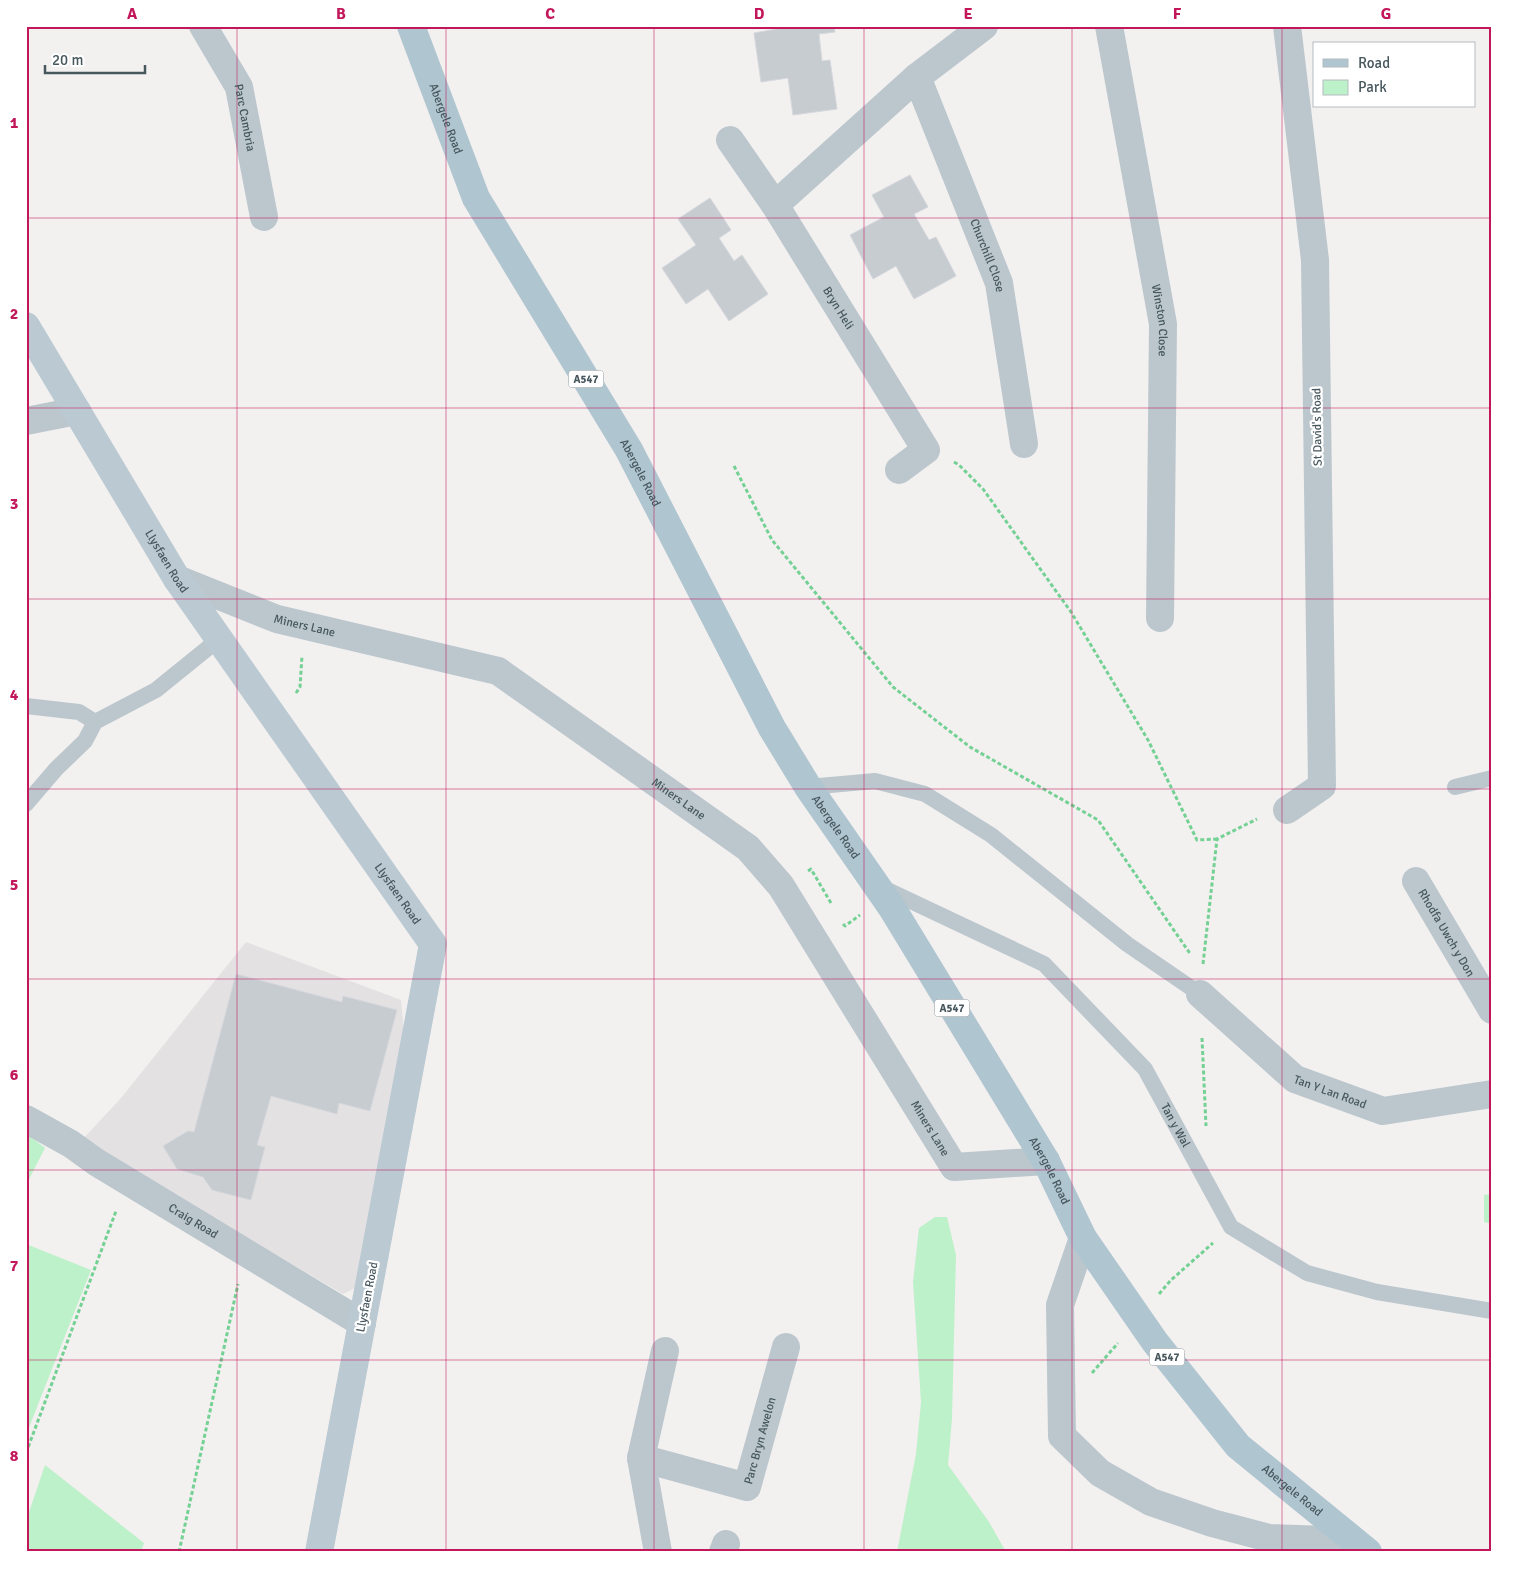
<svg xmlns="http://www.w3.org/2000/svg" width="1518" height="1578" font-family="Signika,sans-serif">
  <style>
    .education { fill: #e4e1e3 }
    .green { fill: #bdf1c9 }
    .building { fill: #c7ccd0; stroke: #d4d7dc }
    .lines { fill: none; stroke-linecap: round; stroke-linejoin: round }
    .path { stroke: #74d194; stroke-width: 3; stroke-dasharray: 4 2.5; stroke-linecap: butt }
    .lane { stroke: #bbc7cd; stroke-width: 16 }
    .street { stroke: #bbc7cd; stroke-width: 28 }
    .secondary { stroke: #bbcad2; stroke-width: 28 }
    .primary { stroke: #afc5d0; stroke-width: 28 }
    .grid { fill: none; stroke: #c2185b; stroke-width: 1; stroke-opacity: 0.55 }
    .labels { text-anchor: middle; stroke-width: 4.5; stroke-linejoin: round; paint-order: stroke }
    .shield { fill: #fff; stroke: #7e898e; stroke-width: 1 }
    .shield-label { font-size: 11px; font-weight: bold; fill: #47575e }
    .street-label { font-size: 12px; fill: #47575e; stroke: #fff }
    .neatline { fill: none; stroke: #c2185b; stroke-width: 2 }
    .grid-label { font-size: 16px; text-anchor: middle; font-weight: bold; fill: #c2185b }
  </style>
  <rect width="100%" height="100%" fill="#f3f0f0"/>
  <path class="education" d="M246 942 401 1000 404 1031 357 1287 343 1294 82 1140 121 1098Z"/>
  <g class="green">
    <path d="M26 1133 45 1148 26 1185Z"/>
    <path d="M1492 1194V1224L1484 1222V1195Z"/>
    <path d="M935 1217H947L956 1255 952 1419 948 1465 989 1522 1006 1552H897L916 1454 921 1402 913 1282 919 1228Z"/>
    <path d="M26 1244 91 1270 26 1435Z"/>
    <path d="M45 1465 144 1543 141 1552H26V1521Z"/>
  </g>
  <g class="building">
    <path d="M794 26H834L835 32 819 34 822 61 830 60 837 109 793 115 788 78 761 82 754 33Z"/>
    <path d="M910 175 928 207 914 214 929 240 936 237 956 276 914 299 896 266 873 279 850 235 884 217 872 195Z"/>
    <path d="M710 198 731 230 719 238 734 261 742 255 768 294 729 321 708 289 686 304 662 268 696 245 678 219Z"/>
    <path d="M236 974 342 1002 343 996 397 1010 370 1111 339 1103 337 1114 271 1096 257 1145 265 1147 251 1200 212 1190 203 1177 177 1169 163 1146 188 1131 194 1132Z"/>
  </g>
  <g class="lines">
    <g class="path">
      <path d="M954 462 959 465 983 489 1071 612 1148 740 1197 840 1217 839"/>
      <path d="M734 466 772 540 893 687 970 747 1098 820 1191 955"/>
      <path d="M296 693 300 687 302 656"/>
      <path d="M808 871 811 869 831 903"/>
      <path d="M843 924 845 926 860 915"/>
      <path d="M1203 964 1217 839 1257 819"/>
      <path d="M1202 1038 1206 1126"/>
      <path d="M1159 1294 1171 1280 1213 1243"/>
      <path d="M1092 1373 1118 1343"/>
      <path d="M26 1453 116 1211"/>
      <path d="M179 1552 238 1284"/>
    </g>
    <g class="lane">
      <path d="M26 706 79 712 95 722"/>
      <path d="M808 787 875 781 925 794 991 835 1127 944 1200 994"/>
      <path d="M1455 787 1492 778"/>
      <path d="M26 804 56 769 85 741 95 722 156 690 219 639"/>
      <path id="s1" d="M881 887 1044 964 1145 1069 1231 1227 1307 1273 1377 1292 1492 1311"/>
    </g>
    <g class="street">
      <path id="s2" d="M203 26 239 87 264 217"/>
      <path id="s3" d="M1109 26 1163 324 1160 618"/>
      <path id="s4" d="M917 77 999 283 1024 444"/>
      <path id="s5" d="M730 140 775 205 926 450 899 470"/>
      <path d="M775 205 917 77 984 26"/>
      <path d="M26 421 77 411"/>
      <path id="s6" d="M177 579 277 619 498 671 748 848 781 886 954 1167 1046 1161"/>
      <path d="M1287 810 1322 786 1315 260 1287 26"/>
      <path id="s7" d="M1416 881 1492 1010"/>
      <path id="s8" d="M1200 994 1295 1079 1383 1111 1492 1094"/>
      <path id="s9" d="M26 1119 71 1144 96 1162 362 1323"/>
      <path d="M1083 1238 1060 1305 1062 1436 1100 1473 1151 1502 1212 1523 1269 1538 1354 1541"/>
      <path id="s10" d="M641 1458 747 1487 786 1347"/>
      <path d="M658 1552 641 1458 665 1351"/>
      <path d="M723 1552 726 1544"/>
    </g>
    <path class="secondary" id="s11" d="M26 326 177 579 433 944 319 1552"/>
    <path class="primary" id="s12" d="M411 26 476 198 629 450 772 728 808 787 892 908 1046 1161 1083 1238 1155 1342 1238 1446 1368 1552"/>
  </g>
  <path class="grid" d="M237 26V1552M446 26V1552M654 26V1552M864 26V1552M1072 26V1552M1282 26V1552M26 218H1492M26 408H1492M26 599H1492M26 789H1492M26 979H1492M26 1170H1492M26 1360H1492"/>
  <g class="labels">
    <g class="shield">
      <rect x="568.5" y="370.5" width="35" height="17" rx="4"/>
      <rect x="934.5" y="999.5" width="35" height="17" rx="4"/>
      <rect x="1149.5" y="1348.5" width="35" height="17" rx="4"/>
    </g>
    <g class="shield-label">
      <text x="586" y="383">A547</text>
      <text x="952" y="1012">A547</text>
      <text x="1167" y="1361">A547</text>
    </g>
    <g class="street-label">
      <text dy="4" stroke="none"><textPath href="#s2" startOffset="102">Parc Cambria</textPath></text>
      <text dy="4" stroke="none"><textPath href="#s12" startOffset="99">Abergele Road</textPath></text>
      <text dy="4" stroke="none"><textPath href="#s4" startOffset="192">Churchill Close</textPath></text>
      <text dy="4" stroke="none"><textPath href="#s5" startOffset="200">Bryn Heli</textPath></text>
      <text dy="4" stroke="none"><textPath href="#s3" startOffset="299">Winston Close</textPath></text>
      <text transform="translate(1317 427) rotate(-91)" y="4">St David's Road</text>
      <text dy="4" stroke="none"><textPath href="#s12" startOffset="504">Abergele Road</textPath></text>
      <text dy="4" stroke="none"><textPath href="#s11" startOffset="274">Llysfaen Road</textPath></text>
      <text dy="4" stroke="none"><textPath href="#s6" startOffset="136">Miners Lane</textPath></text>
      <text dy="4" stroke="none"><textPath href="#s6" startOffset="556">Miners Lane</textPath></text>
      <text dy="4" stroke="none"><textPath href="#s12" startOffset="909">Abergele Road</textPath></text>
      <text dy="4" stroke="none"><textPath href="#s11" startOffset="679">Llysfaen Road</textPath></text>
      <text dy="4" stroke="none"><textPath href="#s7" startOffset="60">Rhodfa Uwch y Don</textPath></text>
      <text dy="4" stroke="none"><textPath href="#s8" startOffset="165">Tan Y Lan Road</textPath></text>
      <text dy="4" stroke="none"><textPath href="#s1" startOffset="390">Tan y Wal</textPath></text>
      <text dy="4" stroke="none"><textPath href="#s6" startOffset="976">Miners Lane</textPath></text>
      <text dy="4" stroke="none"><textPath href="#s12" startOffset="1314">Abergele Road</textPath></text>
      <text dy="4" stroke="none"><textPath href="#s9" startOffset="196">Craig Road</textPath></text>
      <text transform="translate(367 1297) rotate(-79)" y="4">Llysfaen Road</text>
      <text dy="4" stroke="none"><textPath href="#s10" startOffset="158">Parc Bryn Awelon</textPath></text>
      <text dy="4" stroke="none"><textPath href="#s12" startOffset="1719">Abergele Road</textPath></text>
    </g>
  </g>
  <rect width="1518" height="1578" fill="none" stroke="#ffffff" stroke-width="55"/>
  <rect x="1313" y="42" width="162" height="65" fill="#ffffff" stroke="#b5bcbf"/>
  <rect x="1323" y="59" width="25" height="8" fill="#afc5d0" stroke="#b5bcbf"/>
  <text x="1358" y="68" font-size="15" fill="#47575e">Road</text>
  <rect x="1323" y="80" width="25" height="15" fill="#bdf1c9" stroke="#b5bcbf"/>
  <text x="1358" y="92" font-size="15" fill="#47575e">Park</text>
  <path d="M45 65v8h100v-8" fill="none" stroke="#47575e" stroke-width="2.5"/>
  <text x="52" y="65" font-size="15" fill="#47575e" stroke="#ffffff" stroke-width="4" paint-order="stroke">20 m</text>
  <rect x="28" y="28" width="1462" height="1522" class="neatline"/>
  <g class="grid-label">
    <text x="132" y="19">A</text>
    <text x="341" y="19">B</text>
    <text x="550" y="19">C</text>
    <text x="759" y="19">D</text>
    <text x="968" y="19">E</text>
    <text x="1177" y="19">F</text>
    <text x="1386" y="19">G</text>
    <text x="14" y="128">1</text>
    <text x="14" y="319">2</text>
    <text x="14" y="509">3</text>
    <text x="14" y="700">4</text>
    <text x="14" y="890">5</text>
    <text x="14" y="1080">6</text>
    <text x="14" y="1271">7</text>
    <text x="14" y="1461">8</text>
  </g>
</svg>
